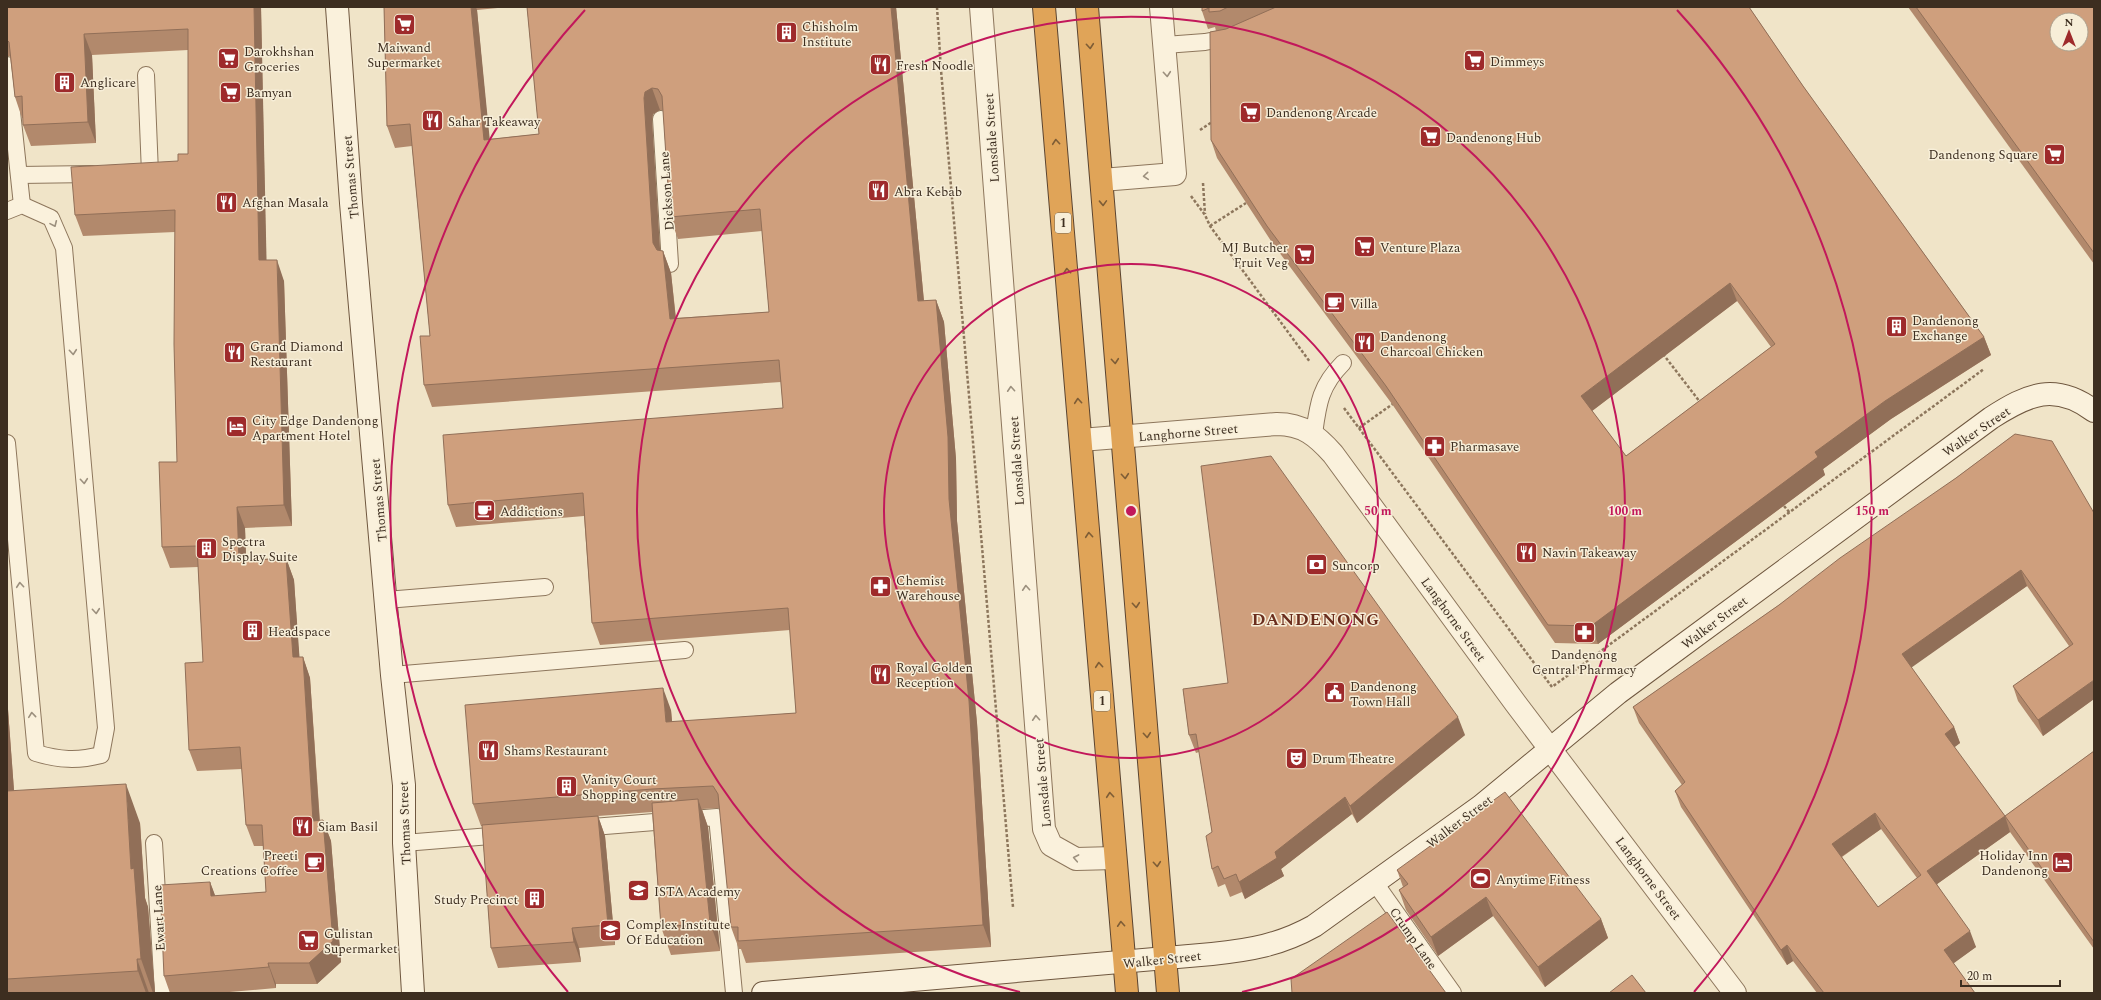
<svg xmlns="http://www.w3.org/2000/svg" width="2101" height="1000" font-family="Spectral,serif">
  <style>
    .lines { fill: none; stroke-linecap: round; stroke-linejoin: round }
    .lane-casing { stroke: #8d765c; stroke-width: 18 }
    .street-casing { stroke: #8d765c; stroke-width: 24 }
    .secondary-casing { stroke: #6f573f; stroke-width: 24 }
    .highway-casing { stroke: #5b4430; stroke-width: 24 }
    .path { stroke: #8d765c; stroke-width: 2.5; stroke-dasharray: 3 2; stroke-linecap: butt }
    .lane { stroke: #faf1dc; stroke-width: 16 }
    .street { stroke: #faf1dc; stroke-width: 22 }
    .secondary { stroke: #faf1dc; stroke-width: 22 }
    .highway { stroke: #e0a458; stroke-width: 22 }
    .wall { fill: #b2896c; fill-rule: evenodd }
    .shaded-wall { fill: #916f58 }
    .building { fill: #cf9f7d; stroke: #916f58; fill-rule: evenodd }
    .oneway { stroke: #7e5d36 }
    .oneway2 { stroke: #9c907e }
    .ring { fill: none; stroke: #c2185b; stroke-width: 2 }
    .labels { text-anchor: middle; stroke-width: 3; stroke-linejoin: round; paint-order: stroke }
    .shield { fill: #f7eed8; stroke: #756857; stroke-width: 1 }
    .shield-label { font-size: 12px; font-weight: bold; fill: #3d2e20 }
    .poi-label { font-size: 13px; fill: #3d2e20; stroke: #f7eed8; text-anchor: start }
    .street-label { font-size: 13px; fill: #3d2e20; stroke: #f7eed8 }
    .district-label { font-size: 17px; font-weight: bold; letter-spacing: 1px; fill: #6b2e1e; stroke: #f7eed8 }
    .centre { fill: #c2185b; stroke: #f7eed8; stroke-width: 2 }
    .ring-label { font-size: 12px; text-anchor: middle; font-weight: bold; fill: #c2185b; stroke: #f7eed8; stroke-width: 3; stroke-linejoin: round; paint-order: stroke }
  </style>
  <rect width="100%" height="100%" fill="#f0e4c8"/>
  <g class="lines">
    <defs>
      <g id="lane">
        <path d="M1165 45 1205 42 1231 37"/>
        <path d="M7 65 22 205"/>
        <path d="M661 119 670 264"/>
        <path d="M140 173H150L146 75"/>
        <path d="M19 175 93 174"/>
        <path d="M7 211 22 205 51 218 64 248 106 728 101 755C78 761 59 760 36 753L7 443"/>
        <path d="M1314 434C1318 404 1320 386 1343 363"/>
        <path d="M386 600 545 587"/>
        <path d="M392 675 685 650"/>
        <path d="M580 828 717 817 734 993"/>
        <path d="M154 843 163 993"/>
        <path d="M404 843 503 835"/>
        <path d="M1375 883 1453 993"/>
      </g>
      <g id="street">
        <path d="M981 7 1044 829 1051 845 1076 859 1115 858"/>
        <path d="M1102 180 1175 174 1161 7"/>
        <path d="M1081 440 1277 424C1303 424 1317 436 1333 454L1516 704 1735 993"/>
      </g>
      <g id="secondary">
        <path d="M337 7 351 203 392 675 404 785V843L413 993"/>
        <path d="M763 993 1212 954C1250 950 1280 945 1314 926L1481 806 1618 693 1991 418C2028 394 2055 382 2094 411"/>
      </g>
      <g id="highway">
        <path d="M1044 7 1127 993"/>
        <path d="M1087 7 1168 993"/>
      </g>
    </defs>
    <use href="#lane" class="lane-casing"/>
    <use href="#street" class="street-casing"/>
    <use href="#secondary" class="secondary-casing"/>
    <use href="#highway" class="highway-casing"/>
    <g class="path">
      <path d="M937 7 941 70 1013 907"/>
      <path d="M1200 130 1212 122"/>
      <path d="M1203 183 1205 214"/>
      <path d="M1191 196 1205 215 1210 226 1310 362"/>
      <path d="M1210 226 1246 203"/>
      <path d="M1663 354 1700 402"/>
      <path d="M1344 408 1552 687 1984 369"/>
      <path d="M1359 428 1394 403"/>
      <path d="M1784 506 1790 513"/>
    </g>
    <use href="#lane" class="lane"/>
    <use href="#street" class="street"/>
    <use href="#secondary" class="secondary"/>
    <use href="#highway" class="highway"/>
  </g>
  <g class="wall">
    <path d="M7 7H261L266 260 284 281 292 526 245 528 246 560 286 558 294 580 299 657H303L310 678 320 821 323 820 331 841 341 962 317 984H276V988L218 993H170L164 976 210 882 215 896 266 892 263 846H254L246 825 242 769 197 771 189 750 203 662 198 567 170 568 162 547 177 462 175 232 83 236 75 215 178 161 188 154V50L92 55 96 143 31 146 23 125V118H22L15 97 10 56H7Z"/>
    <path d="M384 7H508L477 10 489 139 539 134 527 7H896L924 301 936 300 944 322 956 459 957 521 977 723 991 947 746 963 741 949H739L731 927 720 808 702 809 708 827 720 951 671 955 661 927 652 812 598 816 605 836 615 945 579 948 581 962 498 968 491 948 482 826H481L473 804 671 710 672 722 796 713 790 630 600 645 592 623 584 516 456 527 448 505 783 408 781 382 432 407 424 385 430 336 412 146 395 148 387 126ZM660 110H663L670 217 678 239 762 231 769 312 676 318 671 273 663 251H660L652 120 653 114Z"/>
    <path d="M1202 7H1749L1803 86 1984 337 1991 355 1891 419 1823 469 1825 475 1598 644 1555 643 1392 404 1273 244 1217 158 1211 140 1216 31 1215 27 1208 29 1202 11ZM1737 301 1771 347 1626 456 1592 411Z"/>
    <path d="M1908 7H2094V264Z"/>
    <path d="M2015 434 2094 699 2043 736 2018 701 2013 686 2069 646 2027 586 1911 667 1954 727 1960 743 1954 747 2005 816 2094 751V949L2010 832 1937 884 1976 947 1953 963 1975 993H1817L1793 961 1787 965 1681 807 1675 791 1682 785 1639 723 1633 707 1779 605 1956 478ZM1881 829 1917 878 1878 907 1842 857Z"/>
    <path d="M1183 689 1465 735 1357 823 1352 814 1281 869 1284 876 1245 899 1242 892 1230 897 1225 884 1218 887 1212 869V832L1199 752 1196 753 1189 735Z"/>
    <path d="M7 696 14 791 140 823 145 898 148 907 155 993H7Z"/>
    <path d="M1397 870 1601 919 1608 938 1545 987 1493 916 1438 956 1406 910 1399 890 1403 887Z"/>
  </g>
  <g class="shaded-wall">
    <path d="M254 7H261L267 281 259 260Z"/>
    <path d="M471 7H476L477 10 492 162 484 140Z"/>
    <path d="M891 7H896L926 323 918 301Z"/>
    <path d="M84 34 92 55 96 143 88 122Z"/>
    <path d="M652 88 660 110 653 114 652 120 661 265 653 243 644 98 645 92Z"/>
    <path d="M663 251 671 273 678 341 670 319Z"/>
    <path d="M277 260 284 281 292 526 284 505Z"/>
    <path d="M1730 283 1737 301 1588 414 1581 396Z"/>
    <path d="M936 300 944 322 956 459 957 521 977 723 991 947 983 925 949 499Z"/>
    <path d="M1984 337 1991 355 1891 419 1823 469 1825 475 1598 644 1591 626 1815 452 1885 401Z"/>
    <path d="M237 507 245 528 247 582 239 561Z"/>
    <path d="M286 558 294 580 301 678 293 657Z"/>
    <path d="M2021 570 2027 586 1908 670 1902 654Z"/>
    <path d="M303 657 310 678 321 842 313 821Z"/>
    <path d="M2094 680V699L2043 736 2038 720Z"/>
    <path d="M663 688 671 710 674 744 666 722Z"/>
    <path d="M7 696 17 831 7 804Z"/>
    <path d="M1458 717 1465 735 1357 823 1350 806Z"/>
    <path d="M1954 727 1960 743 1951 750 1945 734Z"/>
    <path d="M126 784 140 823 145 898 148 907 155 993H153L141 959 131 869Z"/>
    <path d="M1345 797 1352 814 1281 869 1284 876 1245 899 1239 882 1275 852Z"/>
    <path d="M698 799 708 827 720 951 710 923Z"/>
    <path d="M1875 813 1881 829 1838 859 1832 844Z"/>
    <path d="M598 816 605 836 615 945 608 925Z"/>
    <path d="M2005 816 2010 832 1933 887 1927 871Z"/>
    <path d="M323 820 331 841 341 962 317 984 309 963Z"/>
    <path d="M210 882 218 903 211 896Z"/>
    <path d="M1486 897 1493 916 1438 956 1431 937Z"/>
    <path d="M1601 919 1608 938 1545 987 1538 967Z"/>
    <path d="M572 928 579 948 581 962 574 942Z"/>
    <path d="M1970 931 1976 947 1950 966 1944 950Z"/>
    <path d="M1787 945 1793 961 1787 965 1781 950Z"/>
    <path d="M137 959 149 993H146L138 971Z"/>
    <path d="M268 963 276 984V988L269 967Z"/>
  </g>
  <g class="building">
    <path d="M7 7H254L259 260H277L284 505 237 507 239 561 286 558 293 657H303L313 821 323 820 333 941 309 963H268L269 967 164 976 160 885 210 882 211 896 266 892 262 825H246L240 747 189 750 185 663 203 662 197 546 162 547 159 462H177L174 344 175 210 75 215 71 167 178 161V154H188V29L84 34 88 122 23 125 22 96 15 97 9 42 7 40Z"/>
    <path d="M384 7H471L484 140 539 134 527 7H891L918 301 936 300 948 437 949 499 969 701 983 925 738 941V927H731L718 794 713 786 652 789 473 804 465 705 663 688 666 722 796 713 790 634 788 608 592 623 583 493 448 505 443 435 783 408 779 360 424 385 420 336H430L410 124 387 126ZM652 88 658 89 662 96 670 217 760 209 769 312 670 319 663 251 657 250 653 243 644 98 645 92Z"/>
    <path d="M1202 7H1228L1220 11 1209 12V8L1202 11Z"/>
    <path d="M1276 7H1749L1803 86 1984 337 1885 401 1815 452 1818 457 1591 626 1548 625 1386 386 1267 226 1211 140 1210 32 1226 29ZM1730 283 1775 344 1626 456 1581 396Z"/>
    <path d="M1916 7H2094V253ZM2057 20H2081V44H2057Z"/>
    <path d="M2015 434 2052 441 2094 513V680L2038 720 2013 686 2073 644 2021 570 1902 654 1954 727 1945 734 2005 816 1927 871 1970 931 1944 950 1975 993H1824L1787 945 1781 950 1675 791 1685 782 1633 707 1779 605 1840 558 1956 478ZM1875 813 1921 875 1878 907 1832 844Z"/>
    <path d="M1271 456 1458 717 1350 806 1345 797 1275 852 1277 858 1239 882 1236 874 1224 879 1218 866 1212 869 1206 836 1212 832 1196 734 1189 735 1183 689 1228 683 1201 466Z"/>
    <path d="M2094 751V942L2005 816Z"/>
    <path d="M126 784 131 869 134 868 141 959H137L138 971 7 979V791Z"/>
    <path d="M1505 792 1601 919 1538 967 1486 897 1431 937 1399 890 1408 884 1397 870Z"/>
    <path d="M698 799 710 923 661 927 652 803Z"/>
    <path d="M598 816 608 925 572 928 574 942 491 948 482 825Z"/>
    <path d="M1387 912 1446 993H1292L1291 979Z"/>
    <path d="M1632 975 1646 993H1609Z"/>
  </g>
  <defs><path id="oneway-chevron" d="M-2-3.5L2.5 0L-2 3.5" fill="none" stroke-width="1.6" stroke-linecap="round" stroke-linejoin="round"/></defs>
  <g class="oneway">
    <use href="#oneway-chevron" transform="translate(1090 46) rotate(85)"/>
    <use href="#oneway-chevron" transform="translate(1056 142) rotate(-95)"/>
    <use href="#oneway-chevron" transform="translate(1103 203) rotate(88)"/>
    <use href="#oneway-chevron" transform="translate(1067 271) rotate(-95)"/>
    <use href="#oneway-chevron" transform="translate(1115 361) rotate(85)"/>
    <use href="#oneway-chevron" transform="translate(1078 401) rotate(-95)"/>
    <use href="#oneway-chevron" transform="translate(1125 476) rotate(85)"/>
    <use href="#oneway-chevron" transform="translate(1089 535) rotate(-95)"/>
    <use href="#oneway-chevron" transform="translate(1136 605) rotate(85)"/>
    <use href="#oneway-chevron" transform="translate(1099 665) rotate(-95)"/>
    <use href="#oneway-chevron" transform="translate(1147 735) rotate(85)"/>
    <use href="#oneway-chevron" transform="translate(1110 795) rotate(-95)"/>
    <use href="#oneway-chevron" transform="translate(1157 864) rotate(85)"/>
    <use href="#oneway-chevron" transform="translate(1121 924) rotate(-94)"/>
  </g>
  <g class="oneway2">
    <use href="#oneway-chevron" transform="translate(1167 74) rotate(85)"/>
    <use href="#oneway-chevron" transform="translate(1146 176) rotate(175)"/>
    <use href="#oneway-chevron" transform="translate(54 224) rotate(66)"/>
    <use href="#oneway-chevron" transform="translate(73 352) rotate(85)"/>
    <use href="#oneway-chevron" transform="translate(1011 389) rotate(-94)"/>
    <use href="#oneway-chevron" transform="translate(84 481) rotate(85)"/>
    <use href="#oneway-chevron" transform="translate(20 585) rotate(-95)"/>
    <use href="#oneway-chevron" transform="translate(1026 588) rotate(-94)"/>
    <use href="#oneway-chevron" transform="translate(96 611) rotate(85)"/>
    <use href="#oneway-chevron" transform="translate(32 715) rotate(-96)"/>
    <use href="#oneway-chevron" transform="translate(1036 718) rotate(-94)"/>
    <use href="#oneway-chevron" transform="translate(1076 858) rotate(-169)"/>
  </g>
  <g class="ring">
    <circle cx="1131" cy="511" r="247"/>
    <path d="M1020 992A494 494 0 1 1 1242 992"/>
    <path d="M568 992A741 741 0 0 1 585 10M1677 10A741 741 0 0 1 1694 992"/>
  </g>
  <defs>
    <symbol id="supermarket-square" viewBox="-11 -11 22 22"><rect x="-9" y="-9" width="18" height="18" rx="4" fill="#9e2a2b" stroke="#f7eed8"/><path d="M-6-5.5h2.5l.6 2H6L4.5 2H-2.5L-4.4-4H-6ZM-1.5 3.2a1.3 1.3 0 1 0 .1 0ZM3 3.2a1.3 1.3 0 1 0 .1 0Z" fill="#fff"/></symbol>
    <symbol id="building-square" viewBox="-11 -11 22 22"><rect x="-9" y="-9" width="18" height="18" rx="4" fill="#9e2a2b" stroke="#f7eed8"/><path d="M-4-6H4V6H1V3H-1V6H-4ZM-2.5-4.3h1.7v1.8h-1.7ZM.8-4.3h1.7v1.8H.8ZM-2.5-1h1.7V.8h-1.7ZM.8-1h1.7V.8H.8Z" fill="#fff"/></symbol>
    <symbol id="restaurant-square" viewBox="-11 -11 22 22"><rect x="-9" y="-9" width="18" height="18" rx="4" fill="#9e2a2b" stroke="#f7eed8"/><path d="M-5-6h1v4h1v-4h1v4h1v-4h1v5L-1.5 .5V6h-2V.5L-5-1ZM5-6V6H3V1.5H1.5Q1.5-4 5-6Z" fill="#fff"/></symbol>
    <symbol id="cafe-square" viewBox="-11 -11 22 22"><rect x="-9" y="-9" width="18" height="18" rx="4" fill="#9e2a2b" stroke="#f7eed8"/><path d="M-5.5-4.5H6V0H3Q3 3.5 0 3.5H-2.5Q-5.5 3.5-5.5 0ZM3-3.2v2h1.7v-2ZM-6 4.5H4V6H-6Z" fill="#fff"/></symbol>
    <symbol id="hotel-square" viewBox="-11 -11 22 22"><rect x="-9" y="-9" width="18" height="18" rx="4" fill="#9e2a2b" stroke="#f7eed8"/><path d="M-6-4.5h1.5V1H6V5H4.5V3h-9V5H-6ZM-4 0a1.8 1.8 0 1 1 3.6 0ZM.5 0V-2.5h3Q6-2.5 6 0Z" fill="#fff"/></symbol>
    <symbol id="pharmacy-square" viewBox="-11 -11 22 22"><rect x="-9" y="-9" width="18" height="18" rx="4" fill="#9e2a2b" stroke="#f7eed8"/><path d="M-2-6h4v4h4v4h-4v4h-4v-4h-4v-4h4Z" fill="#fff"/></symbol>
    <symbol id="bank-square" viewBox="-11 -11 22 22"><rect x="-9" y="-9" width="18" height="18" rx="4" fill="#9e2a2b" stroke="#f7eed8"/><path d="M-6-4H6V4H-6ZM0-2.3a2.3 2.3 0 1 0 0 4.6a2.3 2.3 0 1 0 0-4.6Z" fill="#fff"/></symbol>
    <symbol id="civic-square" viewBox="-11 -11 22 22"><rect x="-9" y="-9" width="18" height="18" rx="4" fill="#9e2a2b" stroke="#f7eed8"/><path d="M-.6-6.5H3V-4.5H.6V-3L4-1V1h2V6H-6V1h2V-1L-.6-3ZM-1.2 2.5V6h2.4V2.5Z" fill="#fff"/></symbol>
    <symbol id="theatre-square" viewBox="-11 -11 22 22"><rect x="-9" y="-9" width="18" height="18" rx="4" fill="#9e2a2b" stroke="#f7eed8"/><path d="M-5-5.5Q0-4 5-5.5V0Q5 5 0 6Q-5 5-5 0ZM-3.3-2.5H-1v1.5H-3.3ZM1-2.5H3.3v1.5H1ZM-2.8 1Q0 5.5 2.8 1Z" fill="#fff"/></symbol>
    <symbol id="stadium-square" viewBox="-11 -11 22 22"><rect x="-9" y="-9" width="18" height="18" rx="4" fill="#9e2a2b" stroke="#f7eed8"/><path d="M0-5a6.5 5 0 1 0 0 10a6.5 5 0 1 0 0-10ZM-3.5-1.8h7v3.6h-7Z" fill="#fff"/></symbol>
    <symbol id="university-square" viewBox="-11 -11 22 22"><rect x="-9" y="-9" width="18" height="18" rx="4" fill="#9e2a2b" stroke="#f7eed8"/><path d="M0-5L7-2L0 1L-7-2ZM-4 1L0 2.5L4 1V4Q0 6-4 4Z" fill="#fff"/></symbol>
  </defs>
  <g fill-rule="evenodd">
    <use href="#supermarket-square" x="392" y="12" width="25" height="25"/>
    <use href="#building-square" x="774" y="20" width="25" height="25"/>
    <use href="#supermarket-square" x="216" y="46" width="25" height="25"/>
    <use href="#supermarket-square" x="1462" y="48" width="25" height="25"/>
    <use href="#restaurant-square" x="868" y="52" width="25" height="25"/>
    <use href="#building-square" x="52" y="70" width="25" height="25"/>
    <use href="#supermarket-square" x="218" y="80" width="25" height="25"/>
    <use href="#supermarket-square" x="1238" y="100" width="25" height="25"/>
    <use href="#restaurant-square" x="420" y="108" width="25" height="25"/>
    <use href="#supermarket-square" x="1418" y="124" width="25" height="25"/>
    <use href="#supermarket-square" x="2042" y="142" width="25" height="25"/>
    <use href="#restaurant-square" x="866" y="178" width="25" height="25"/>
    <use href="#restaurant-square" x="214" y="190" width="25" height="25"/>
    <use href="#supermarket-square" x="1352" y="234" width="25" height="25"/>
    <use href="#supermarket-square" x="1292" y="242" width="25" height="25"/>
    <use href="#cafe-square" x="1322" y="290" width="25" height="25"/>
    <use href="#building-square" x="1884" y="314" width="25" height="25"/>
    <use href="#restaurant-square" x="1352" y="330" width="25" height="25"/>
    <use href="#restaurant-square" x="222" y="340" width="25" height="25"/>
    <use href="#hotel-square" x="224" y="414" width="25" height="25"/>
    <use href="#pharmacy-square" x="1422" y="434" width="25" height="25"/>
    <use href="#cafe-square" x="472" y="498" width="25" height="25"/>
    <use href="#building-square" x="194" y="536" width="25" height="25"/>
    <use href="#restaurant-square" x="1514" y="540" width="25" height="25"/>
    <use href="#bank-square" x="1304" y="552" width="25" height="25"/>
    <use href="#pharmacy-square" x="868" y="574" width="25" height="25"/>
    <use href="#building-square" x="240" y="618" width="25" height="25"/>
    <use href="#pharmacy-square" x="1572" y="620" width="25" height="25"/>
    <use href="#restaurant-square" x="868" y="662" width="25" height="25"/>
    <use href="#civic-square" x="1322" y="680" width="25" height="25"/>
    <use href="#restaurant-square" x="476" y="738" width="25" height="25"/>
    <use href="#theatre-square" x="1284" y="746" width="25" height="25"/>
    <use href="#building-square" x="554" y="774" width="25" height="25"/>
    <use href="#restaurant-square" x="290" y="814" width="25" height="25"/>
    <use href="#cafe-square" x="302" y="850" width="25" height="25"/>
    <use href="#hotel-square" x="2050" y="850" width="25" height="25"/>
    <use href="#stadium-square" x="1468" y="866" width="25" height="25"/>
    <use href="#university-square" x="626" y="878" width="25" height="25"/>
    <use href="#building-square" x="522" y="886" width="25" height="25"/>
    <use href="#university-square" x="598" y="918" width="25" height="25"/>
    <use href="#supermarket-square" x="296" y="928" width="25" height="25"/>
  </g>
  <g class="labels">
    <g class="shield">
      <rect x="1055" y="213" width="16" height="20" rx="3"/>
      <rect x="1094" y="691" width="16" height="20" rx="3"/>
    </g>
    <g class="shield-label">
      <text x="1063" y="227">1</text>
      <text x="1102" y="705">1</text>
    </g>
    <g class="poi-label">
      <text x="802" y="31">Chisholm<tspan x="802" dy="15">Institute</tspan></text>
      <text x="404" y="52" text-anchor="middle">Maiwand<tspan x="404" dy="15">Supermarket</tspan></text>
      <text x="244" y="56">Darokhshan<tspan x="244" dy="15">Groceries</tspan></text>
      <text x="1490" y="66">Dimmeys</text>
      <text x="896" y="70">Fresh Noodle</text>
      <text x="80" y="87">Anglicare</text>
      <text x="246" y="97">Bamyan</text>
      <text x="1266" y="117">Dandenong Arcade</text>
      <text x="448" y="126">Sahar Takeaway</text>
      <text x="1446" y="142">Dandenong Hub</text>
      <text x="2038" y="159" text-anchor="end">Dandenong Square</text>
      <text x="894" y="196">Abra Kebab</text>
      <text x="242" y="207">Afghan Masala</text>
      <text x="1288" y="252" text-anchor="end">MJ Butcher<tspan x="1288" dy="15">Fruit Veg</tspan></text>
      <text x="1380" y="252">Venture Plaza</text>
      <text x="1350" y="308">Villa</text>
      <text x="1912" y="325">Dandenong<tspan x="1912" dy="15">Exchange</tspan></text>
      <text x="1380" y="341">Dandenong<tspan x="1380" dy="15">Charcoal Chicken</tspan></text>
      <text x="250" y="351">Grand Diamond<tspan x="250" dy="15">Restaurant</tspan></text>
      <text x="252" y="425">City Edge Dandenong<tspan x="252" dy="15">Apartment Hotel</tspan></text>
      <text x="1450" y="451">Pharmasave</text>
      <text x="500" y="516">Addictions</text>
      <text x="222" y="546">Spectra<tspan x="222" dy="15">Display Suite</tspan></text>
      <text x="1542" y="557">Navin Takeaway</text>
      <text x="1332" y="570">Suncorp</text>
      <text x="896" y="585">Chemist<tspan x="896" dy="15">Warehouse</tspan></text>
      <text x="268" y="636">Headspace</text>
      <text x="1584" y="659" text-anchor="middle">Dandenong<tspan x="1584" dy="15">Central Pharmacy</tspan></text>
      <text x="896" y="672">Royal Golden<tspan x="896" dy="15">Reception</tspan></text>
      <text x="1350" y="691">Dandenong<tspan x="1350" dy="15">Town Hall</tspan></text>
      <text x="504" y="755">Shams Restaurant</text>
      <text x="1312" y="763">Drum Theatre</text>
      <text x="582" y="784">Vanity Court<tspan x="582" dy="15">Shopping centre</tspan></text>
      <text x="318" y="831">Siam Basil</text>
      <text x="298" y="860" text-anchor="end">Preeti<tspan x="298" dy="15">Creations Coffee</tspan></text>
      <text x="2048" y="860" text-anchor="end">Holiday Inn<tspan x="2048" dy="15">Dandenong</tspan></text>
      <text x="1496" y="884">Anytime Fitness</text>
      <text x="654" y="896">ISTA Academy</text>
      <text x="518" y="904" text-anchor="end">Study Precinct</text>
      <text x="626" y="929">Complex Institute<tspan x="626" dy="15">Of Education</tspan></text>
      <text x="324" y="938">Gulistan<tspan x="324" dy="15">Supermarket</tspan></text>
    </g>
    <g class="street-label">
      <text transform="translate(991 138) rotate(-94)" y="5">Lonsdale Street</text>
      <text transform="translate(350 177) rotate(-95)" y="5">Thomas Street</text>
      <text transform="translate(666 191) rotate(-94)" y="5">Dickson Lane</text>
      <text transform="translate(1976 431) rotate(-34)" y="5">Walker Street</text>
      <text transform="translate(1188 432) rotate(-5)" y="5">Langhorne Street</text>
      <text transform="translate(1016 461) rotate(-94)" y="5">Lonsdale Street</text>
      <text transform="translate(378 500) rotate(-95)" y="5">Thomas Street</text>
      <text transform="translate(1454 619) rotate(54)" y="5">Langhorne Street</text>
      <text transform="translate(1714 622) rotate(-37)" y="5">Walker Street</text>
      <text transform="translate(1042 783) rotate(-95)" y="5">Lonsdale Street</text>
      <text transform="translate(1459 821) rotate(-37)" y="5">Walker Street</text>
      <text transform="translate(404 823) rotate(-92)" y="5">Thomas Street</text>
      <text transform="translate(1649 878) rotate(53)" y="5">Langhorne Street</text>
      <text transform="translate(158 918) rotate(-93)" y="5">Ewart Lane</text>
      <text transform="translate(1414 938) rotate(55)" y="5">Crump Lane</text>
      <text transform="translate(1162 959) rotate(-6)" y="5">Walker Street</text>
    </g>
    <g class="district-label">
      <text x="1316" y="625">DANDENONG</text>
    </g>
  </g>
  <circle cx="1131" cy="511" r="6" class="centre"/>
  <g class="ring-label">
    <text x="1378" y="515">50 m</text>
    <text x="1625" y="515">100 m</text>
    <text x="1872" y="515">150 m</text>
  </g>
  <rect width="2101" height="1000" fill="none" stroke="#3d2e20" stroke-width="16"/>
  <g transform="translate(2069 32)"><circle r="19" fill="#f7eed8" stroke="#ada18e"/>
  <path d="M0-3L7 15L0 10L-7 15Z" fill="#9e2a2b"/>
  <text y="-6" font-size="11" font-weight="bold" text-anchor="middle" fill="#3d2e20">N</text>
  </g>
  <path d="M1961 980v6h99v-6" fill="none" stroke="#3d2e20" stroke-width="2"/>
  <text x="1967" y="980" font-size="12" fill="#3d2e20" stroke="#f7eed8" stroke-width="3" paint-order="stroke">20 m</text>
</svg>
